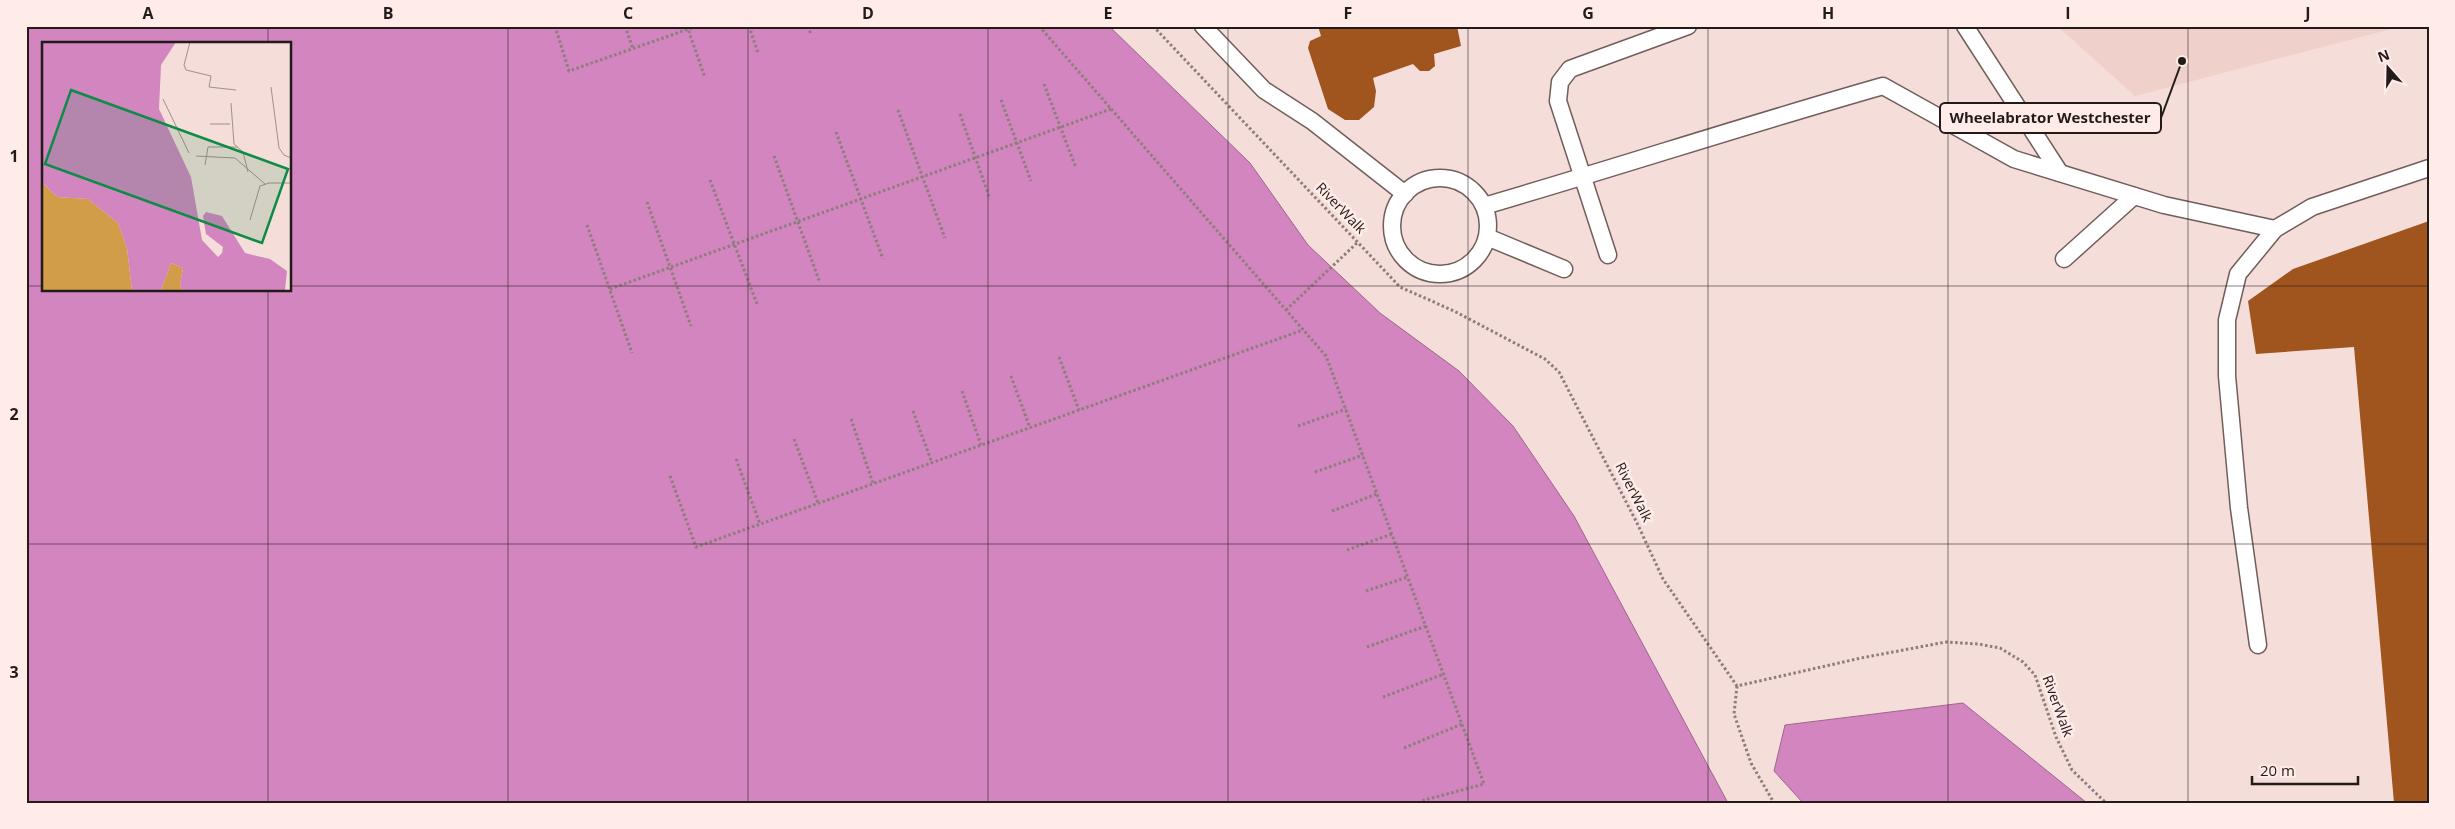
<svg xmlns="http://www.w3.org/2000/svg" width="2455" height="829" font-family="'Open Sans',sans-serif">
  <style>
    .built { fill: #f0d0cb }
    .water { fill: #d285bf; stroke: #9e658e; fill-rule: evenodd }
    .building { fill: #a0551f }
    .lines { fill: none; stroke-linecap: round; stroke-linejoin: round }
    .service-casing { stroke: #715d5a; stroke-width: 19 }
    .path { stroke: #8d7d7b; stroke-width: 3; stroke-dasharray: 2.5 2.5; stroke-linecap: butt }
    .service { stroke: #fff; stroke-width: 16 }
    .grid { fill: none; stroke: #231b1a; stroke-width: 1; stroke-opacity: 0.55 }
    .labels { text-anchor: middle; stroke-width: 5; stroke-linejoin: round; paint-order: stroke }
    .street-label { font-size: 14px; fill: #231b1a; stroke: #ffece9 }
    .inset-road { fill: none; stroke: #a18f8d; stroke-width: 1 }
    .view { fill: #0d8b47; fill-opacity: 0.15; stroke: #0d8b47; stroke-width: 2.5 }
    .inset-edge { fill: none; stroke: #231b1a; stroke-width: 2.5 }
    .leader { fill: none; stroke: #231b1a; stroke-width: 2 }
    .callout-dot { fill: #231b1a; stroke: #ffece9; stroke-width: 2 }
    .callout { fill: #ffece9; stroke: #231b1a; stroke-width: 2 }
    .callout-label { font-size: 15px; text-anchor: middle; font-weight: bold; fill: #231b1a }
    .neatline { fill: none; stroke: #231b1a; stroke-width: 2 }
    .grid-label { font-size: 16px; text-anchor: middle; font-weight: bold; fill: #231b1a }
  </style>
  <rect width="100%" height="100%" fill="#f5ddda"/>
  <path class="built" d="M2057 26H2403L2135 96Z"/>
  <g class="water">
    <path d="M26 26H1109L1250 163 1308 245 1380 313 1459 371 1513 426 1574 516 1728 803H26ZM44 44H290V290H44Z"/>
    <path d="M1963 703 2087 803H1803L1774 771 1785 725Z"/>
  </g>
  <g class="building">
    <path d="M1318 26H1457L1461 46 1434 54 1435 66 1429 71H1420L1413 64 1373 78 1376 91 1374 107 1359 120H1345L1328 109 1308 48 1310 41 1321 36Z"/>
    <path d="M2429 221V803H2394L2354 347 2256 354 2248 301 2293 269Z"/>
  </g>
  <g class="lines">
    <defs>
      <g id="service">
        <path d="M1203 26 1264 90 1312 121 1405 194"/>
        <path d="M1965 26 2060 173"/>
        <circle cx="1440" cy="226" r="48"/>
        <path d="M1484 206C1618 167 1749 124 1883 86L2014 159 2164 205 2275 229"/>
        <path d="M1487 237 1564 269"/>
        <path d="M1608 255 1558 101 1560 82 1570 69 1688 26"/>
        <path d="M2064 259 2134 196"/>
        <path d="M2258 645 2239 508 2227 376V320L2238 274 2275 229 2312 207 2429 168"/>
      </g>
    </defs>
    <use href="#service" class="service-casing"/>
    <g class="path">
      <path d="M555 26 569 71 697 26"/>
      <path d="M625 26 633 49"/>
      <path d="M687 26 705 78"/>
      <path d="M749 26 758 53"/>
      <path d="M808 26 811 35"/>
      <path d="M1039 26 1326 356 1484 784 1421 801"/>
      <path d="M1153 26 1400 287 1454 311 1545 359 1559 372 1637 523 1663 579 1737 686 1861 658 1946 642 1978 644 2000 648 2023 662 2035 675 2056 737 2072 770 2106 803"/>
      <path d="M1044 84 1076 168"/>
      <path d="M1001 100 1031 181"/>
      <path d="M898 110 945 238"/>
      <path d="M960 114 990 199"/>
      <path d="M836 132 883 259"/>
      <path d="M774 156 820 283"/>
      <path d="M710 180 757 304"/>
      <path d="M647 202 691 326"/>
      <path d="M587 225 632 353"/>
      <path d="M610 289 1111 109"/>
      <path d="M1286 310 1358 242"/>
      <path d="M1059 357 1079 410"/>
      <path d="M1011 376 1030 428"/>
      <path d="M962 391 981 445"/>
      <path d="M913 411 932 463"/>
      <path d="M851 419 873 483"/>
      <path d="M1298 426 1346 409"/>
      <path d="M794 439 818 503"/>
      <path d="M736 459 760 524"/>
      <path d="M1315 472 1363 455"/>
      <path d="M670 476 696 547 1303 330"/>
      <path d="M1332 511 1377 494"/>
      <path d="M1347 550 1392 534"/>
      <path d="M1366 591 1408 577"/>
      <path d="M1367 647 1426 626"/>
      <path d="M1737 686 1734 714 1751 763 1774 803"/>
      <path d="M1383 697 1444 674"/>
      <path d="M1404 748 1462 724"/>
    </g>
    <use href="#service" class="service"/>
  </g>
  <path class="grid" d="M268 26V44M508 26V803M748 26V803M988 26V803M1228 26V803M1468 26V803M1708 26V803M1948 26V803M2188 26V803M26 286H44M290 286H2429M268 290V803M26 544H2429"/>
  <g class="labels">
    <g class="street-label">
      <text transform="translate(1341 208) rotate(46)" y="5">RiverWalk</text>
      <text transform="translate(1634 492) rotate(63)" y="5">RiverWalk</text>
      <text transform="translate(2058 706) rotate(70)" y="5">RiverWalk</text>
    </g>
  </g>
  <g transform="translate(42 42)">
    <rect width="249" height="249" fill="#f5ddda"/>
    <path d="M0 140 15 155 46 157 76 181 85 206 90 248H0ZM129 221 141 226 138 243 141 248H119Z" fill="#d29d48"/>
    <path d="M0 0H134L119 23 117 67 149 135 160 198 176 215 180 211 181 205 164 192 161 174 164 170 180 174 203 211 228 217 245 229 243 248H141L138 243 141 226 129 221 119 248H90L85 206 76 181 46 157 15 155 0 140Z" fill="#d285bf"/>
    <path class="inset-road" d="M148 0 142 23 144 28 169 34 167 45 194 48M229 45 237 106 242 113 249 116M121 57 147 111M189 61 192 102 201 110 206 130M168 82H188M154 114 193 116 223 142M163 123 166 105H196M208 178 218 144 227 141H249"/>
    <path class="view" d="M29 48 246 127 220 201 3 122Z"/>
    <rect width="249" height="249" class="inset-edge"/>
  </g>
  <path class="leader" d="M2182 61L2161 118"/>
  <circle class="callout-dot" cx="2182" cy="61" r="5"/>
  <rect class="callout" x="1940" y="103" width="221" height="30" rx="5"/>
  <g class="callout-label">
    <text x="2050" y="123">Wheelabrator Westchester</text>
  </g>
  <rect width="2455" height="829" fill="none" stroke="#ffece9" stroke-width="55"/>
  <g transform="translate(2388 68) rotate(340)" stroke="#ffece9" stroke-width="4" paint-order="stroke">
  <path d="M0-4L9 19L0 12L-9 19Z" fill="#231b1a"/>
  <text y="-8" font-size="14" font-weight="bold" text-anchor="middle" fill="#231b1a">N</text>
  </g>
  <path d="M2252 776v8h106v-8" fill="none" stroke="#231b1a" stroke-width="2.5"/>
  <text x="2260" y="776" font-size="15" fill="#231b1a" stroke="#ffece9" stroke-width="4" paint-order="stroke">20 m</text>
  <rect x="28" y="28" width="2400" height="774" class="neatline"/>
  <g class="grid-label">
    <text x="148" y="19">A</text>
    <text x="388" y="19">B</text>
    <text x="628" y="19">C</text>
    <text x="868" y="19">D</text>
    <text x="1108" y="19">E</text>
    <text x="1348" y="19">F</text>
    <text x="1588" y="19">G</text>
    <text x="1828" y="19">H</text>
    <text x="2068" y="19">I</text>
    <text x="2308" y="19">J</text>
    <text x="14" y="162">1</text>
    <text x="14" y="420">2</text>
    <text x="14" y="678">3</text>
  </g>
</svg>
